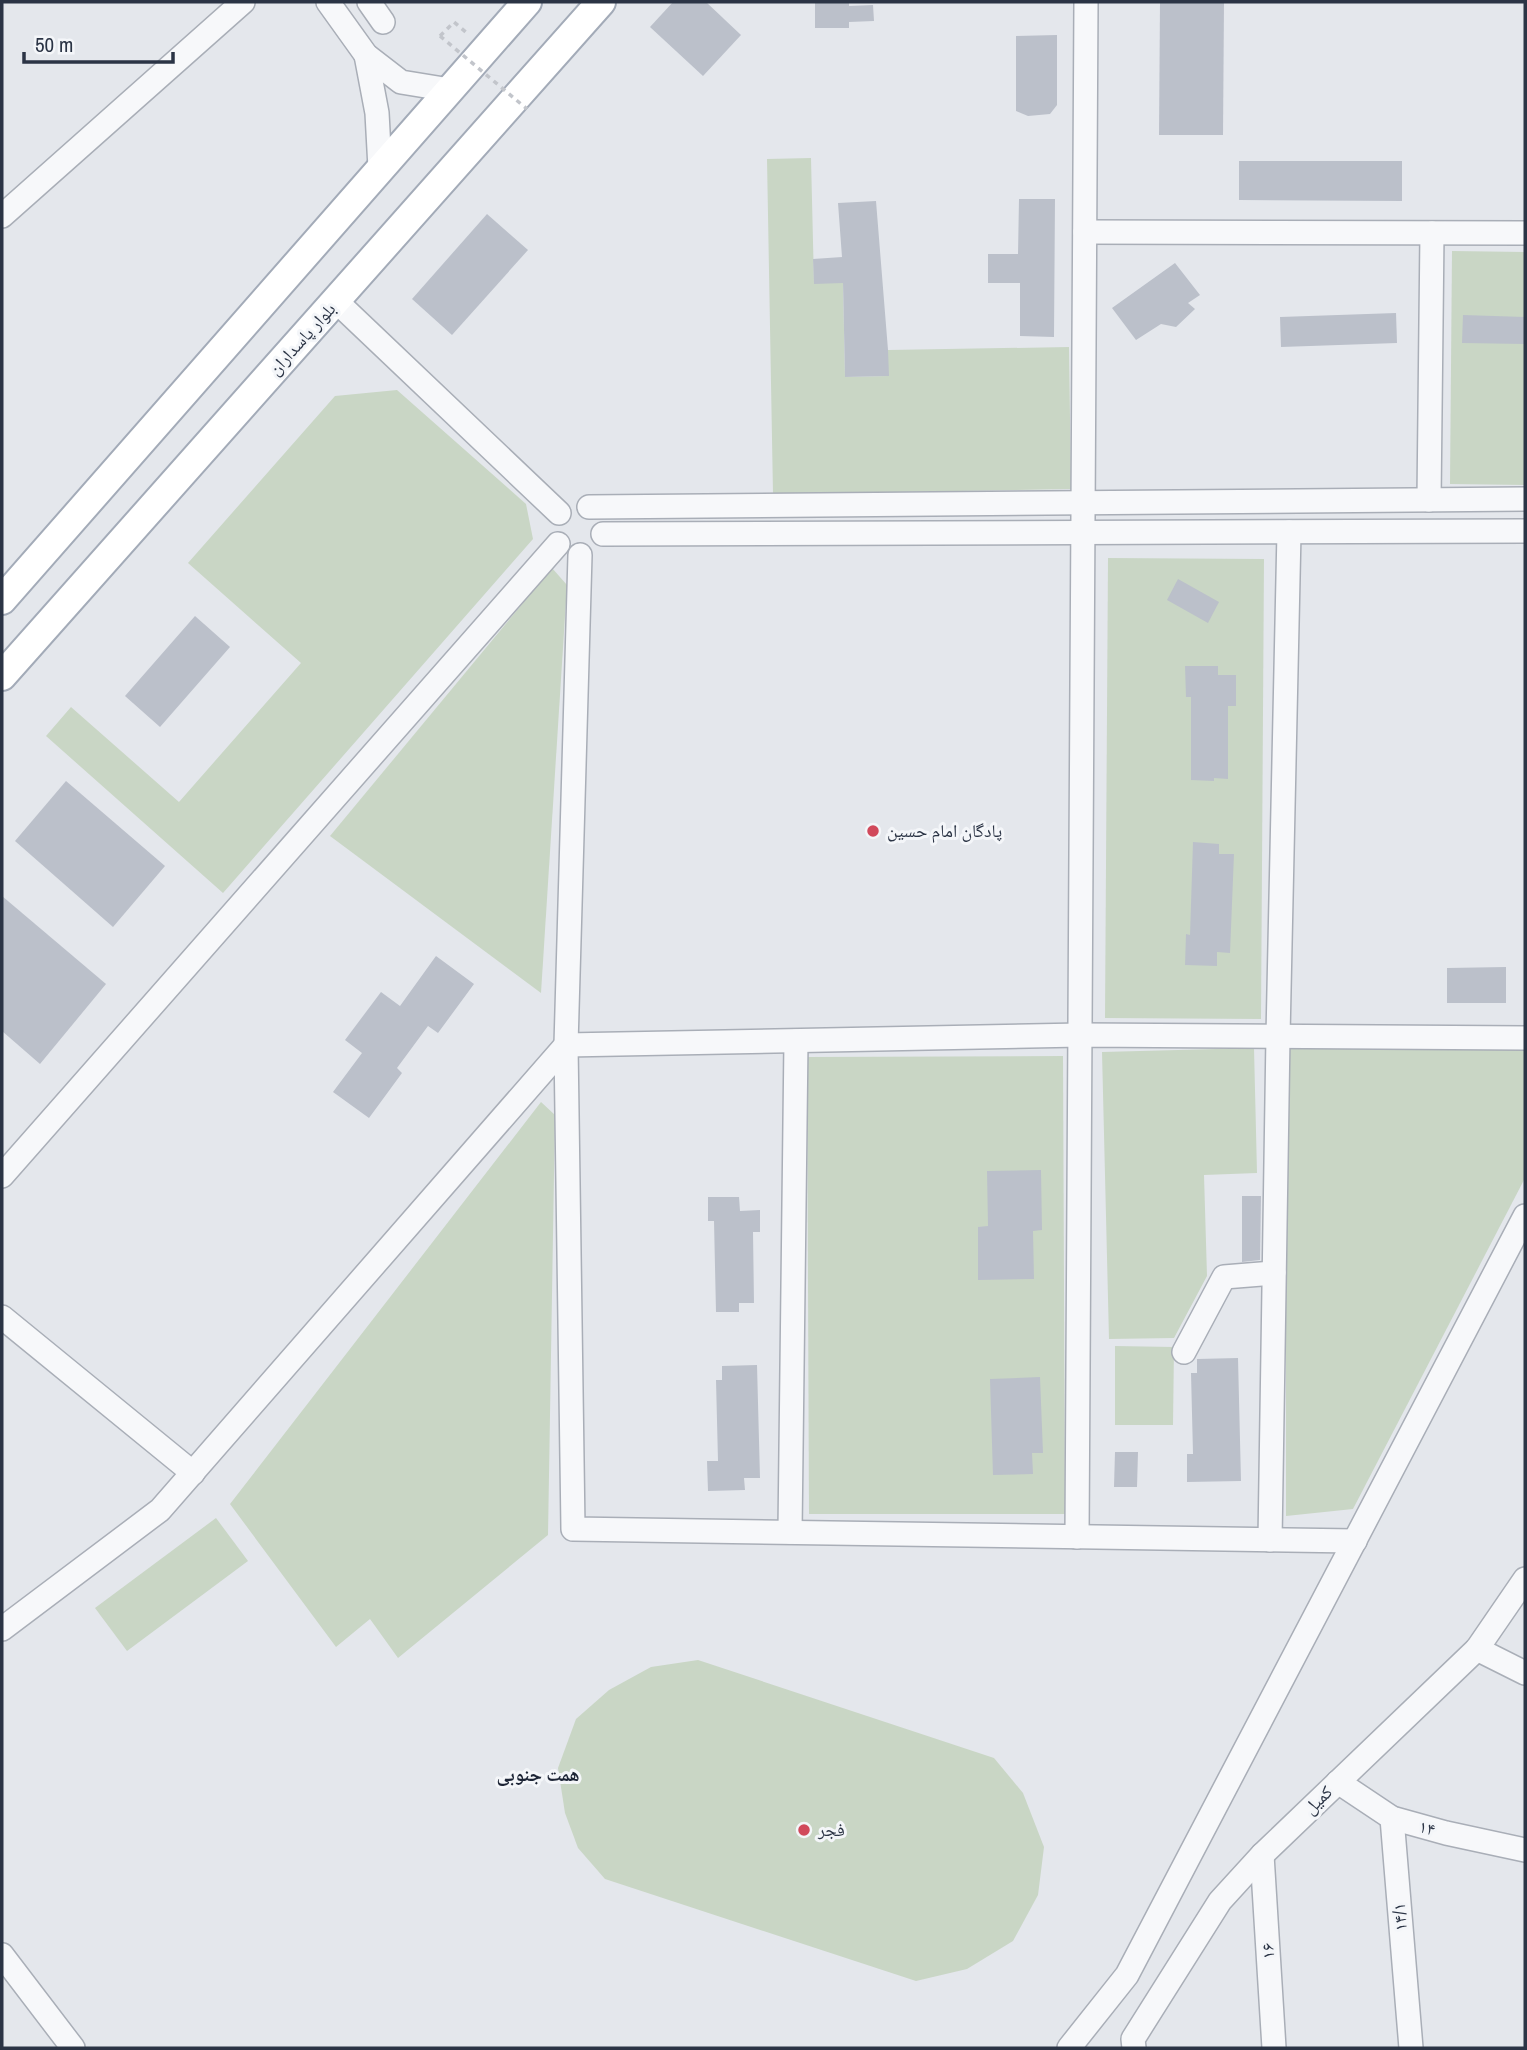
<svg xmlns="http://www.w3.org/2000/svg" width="1527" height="2050" font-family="'Archivo Narrow','Noto Naskh Arabic',sans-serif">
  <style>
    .green { fill: #c9d6c5 }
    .building { fill: #bbc0ca }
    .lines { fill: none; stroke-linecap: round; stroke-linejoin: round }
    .minor-casing { stroke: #a9aeb7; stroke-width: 26 }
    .major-casing { stroke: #a3abb8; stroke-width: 32 }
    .path { stroke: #c2c5cb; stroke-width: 3.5; stroke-dasharray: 5 5; stroke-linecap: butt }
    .minor { stroke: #f7f8fa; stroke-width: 23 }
    .major { stroke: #fff; stroke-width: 28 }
    .path-bridge { stroke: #c2c5cb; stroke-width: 3.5; stroke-dasharray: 5 5; stroke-linecap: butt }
    .poi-dot { fill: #d1495b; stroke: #f4f6f9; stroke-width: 2.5 }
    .labels { text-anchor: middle; stroke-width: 6; stroke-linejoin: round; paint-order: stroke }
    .street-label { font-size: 18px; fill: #2b3445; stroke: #f4f6f9 }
    .poi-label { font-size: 18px; fill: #2b3445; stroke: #f4f6f9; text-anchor: start }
    .neighbourhood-label { font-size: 19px; font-weight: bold; fill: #1d2536; stroke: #f4f6f9 }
  </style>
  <rect width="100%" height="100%" fill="#e4e7ec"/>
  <g class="green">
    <path d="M811 158 814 283H843L845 377 888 376V350L1069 347 1071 489 773 494 767 159Z"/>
    <path d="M1452 251 1525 252V485L1450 484Z"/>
    <path d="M397 390 526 504 533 539 223 893 46 736 71 707 179 802 301 663 188 563 335 396Z"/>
    <path d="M1108 558 1264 559 1261 1019 1105 1018Z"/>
    <path d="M552 568 567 585 541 993 330 836Z"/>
    <path d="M1286 1046 1525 1050V1178L1353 1509 1286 1516Z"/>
    <path d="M1254 1048 1257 1173 1204 1175 1207 1276 1174 1338 1109 1339 1102 1052Z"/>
    <path d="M1063 1056 1065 1514H809L807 1057Z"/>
    <path d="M541 1102 555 1115 548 1535 398 1658 370 1619 336 1647 230 1504Z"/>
    <path d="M1115 1346 1174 1347 1173 1425H1115Z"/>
    <path d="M216 1518 248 1561 127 1651 95 1608Z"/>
    <path d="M698 1660 994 1758 1023 1793 1044 1847 1038 1895 1013 1941 967 1969 916 1981 605 1879 578 1848 565 1813 558 1768 576 1719 609 1690 651 1667Z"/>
  </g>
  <g class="building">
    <path d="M673 2H706L741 35 703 76 650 27Z"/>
    <path d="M815 2H849V6L873 5 874 21 849 22V28H815Z"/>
    <path d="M1160 2H1224L1223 135H1159Z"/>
    <path d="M1057 35V105L1050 114 1028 116 1016 111V36Z"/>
    <path d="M1239 161H1402V201L1239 200Z"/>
    <path d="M1019 199H1055L1054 337 1020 336V283H988V254H1018Z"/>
    <path d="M876 201 888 350 889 376 845 377 843 283 814 284 813 259 842 257 838 203Z"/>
    <path d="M487 214 528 250 452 335 412 299Z"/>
    <path d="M1175 263 1200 295 1188 303 1195 309 1176 327 1161 324 1136 340 1112 308Z"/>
    <path d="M1396 313 1397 343 1281 347 1280 317Z"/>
    <path d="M1463 315 1525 317V344L1462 343Z"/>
    <path d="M1178 579 1219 602 1208 623 1167 600Z"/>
    <path d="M195 616 230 647 160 727 125 696Z"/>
    <path d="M1185 666H1218V675H1236V706H1228V779L1214 778V781L1191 780V697H1186Z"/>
    <path d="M66 781 165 866 113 927 15 841Z"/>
    <path d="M1193 842 1219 844V854H1234L1230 953 1217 952V966L1185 965 1186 934 1190 935Z"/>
    <path d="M2 896 106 984 40 1064 2 1031Z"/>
    <path d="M436 956 474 984 438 1033 428 1026 397 1068 402 1073 369 1118 333 1092 362 1053 345 1040 381 992 400 1006Z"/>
    <path d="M1506 967V1003H1447V968Z"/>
    <path d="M1041 1170 1042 1230 1033 1231 1034 1279 978 1280V1227L988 1226 987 1171Z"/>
    <path d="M1242 1196H1261L1260 1260 1242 1262Z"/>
    <path d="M708 1197H739L740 1211 760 1210V1232H753L754 1303H739V1312H716L714 1221H708Z"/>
    <path d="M1238 1358 1241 1481 1187 1482V1454H1193L1191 1373H1197V1359Z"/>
    <path d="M757 1365 760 1478H744L745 1490 708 1491 707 1461H718L716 1380H722V1366Z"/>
    <path d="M1040 1377 1043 1453H1032L1033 1474 993 1475 990 1379Z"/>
    <path d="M1115 1452H1138L1137 1487H1114Z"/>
  </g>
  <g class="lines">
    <defs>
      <g id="minor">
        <path d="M328 2 366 55 401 82 450 90"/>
        <path d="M369 2 383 22"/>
        <path d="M366 55 377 113 380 168"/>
        <path d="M2 216 243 2"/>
        <path d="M1085 232 1525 233"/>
        <path d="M336 301 559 513"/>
        <path d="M1429 500 1432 233"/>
        <path d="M589 507 1525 499"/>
        <path d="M603 534 1525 531"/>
        <path d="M580 555 566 1045 573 1529 1355 1541"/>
        <path d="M2 1176 558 544"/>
        <path d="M2 1317 193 1473"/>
        <path d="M1184 1352 1224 1277 1274 1273"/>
        <path d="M790 1532 796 1041"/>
        <path d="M1077 1537 1086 2"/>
        <path d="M1270 1540 1278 1036 1289 532"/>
        <path d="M2 1629 160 1510 566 1045 1081 1035 1525 1038"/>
        <path d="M1477 1649 1525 1673"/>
        <path d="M1338 1782 1392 1818 1446 1833 1525 1850"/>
        <path d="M1392 1818 1411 2048"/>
        <path d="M1262 1855 1274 2048"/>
        <path d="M2 1955 73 2048"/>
        <path d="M1069 2048 1127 1975 1525 1216"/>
        <path d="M1134 2048 1133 2039 1220 1901 1262 1855 1477 1649 1525 1579"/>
      </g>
      <g id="major">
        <path d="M2 600 527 2"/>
        <path d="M2 676 601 2"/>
      </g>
    </defs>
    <use href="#minor" class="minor-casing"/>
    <use href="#major" class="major-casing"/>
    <path class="path" d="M440 36 454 22 468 34"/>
    <use href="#minor" class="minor"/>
    <use href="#major" class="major"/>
    <path class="path-bridge" d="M440 36 527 109"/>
  </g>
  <g class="poi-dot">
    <circle cx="873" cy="831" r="7"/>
    <circle cx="804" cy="1830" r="7"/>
  </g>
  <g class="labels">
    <g class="street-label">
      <text transform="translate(302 339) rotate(-48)" y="6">بلوار پاسداران</text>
      <text transform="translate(1318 1800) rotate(-44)" y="6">کمیل</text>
      <text transform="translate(1427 1828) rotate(15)" y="6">۱۴</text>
      <text transform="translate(1400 1917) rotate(-94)" y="6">۱۴/۱</text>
      <text transform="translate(1268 1951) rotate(-94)" y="6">۱۶</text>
    </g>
    <g class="poi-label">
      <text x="887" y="837">پادگان امام حسین</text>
      <text x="818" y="1836">فجر</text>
    </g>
    <g class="neighbourhood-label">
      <text x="538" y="1781">همت جنوبی</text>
    </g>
  </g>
  <rect width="1527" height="2050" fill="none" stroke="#2b3445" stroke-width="7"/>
  <path d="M24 52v10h149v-10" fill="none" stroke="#2b3445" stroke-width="3.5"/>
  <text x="35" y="52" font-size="21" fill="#2b3445" stroke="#f4f6f9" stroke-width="5" paint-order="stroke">50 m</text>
</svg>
